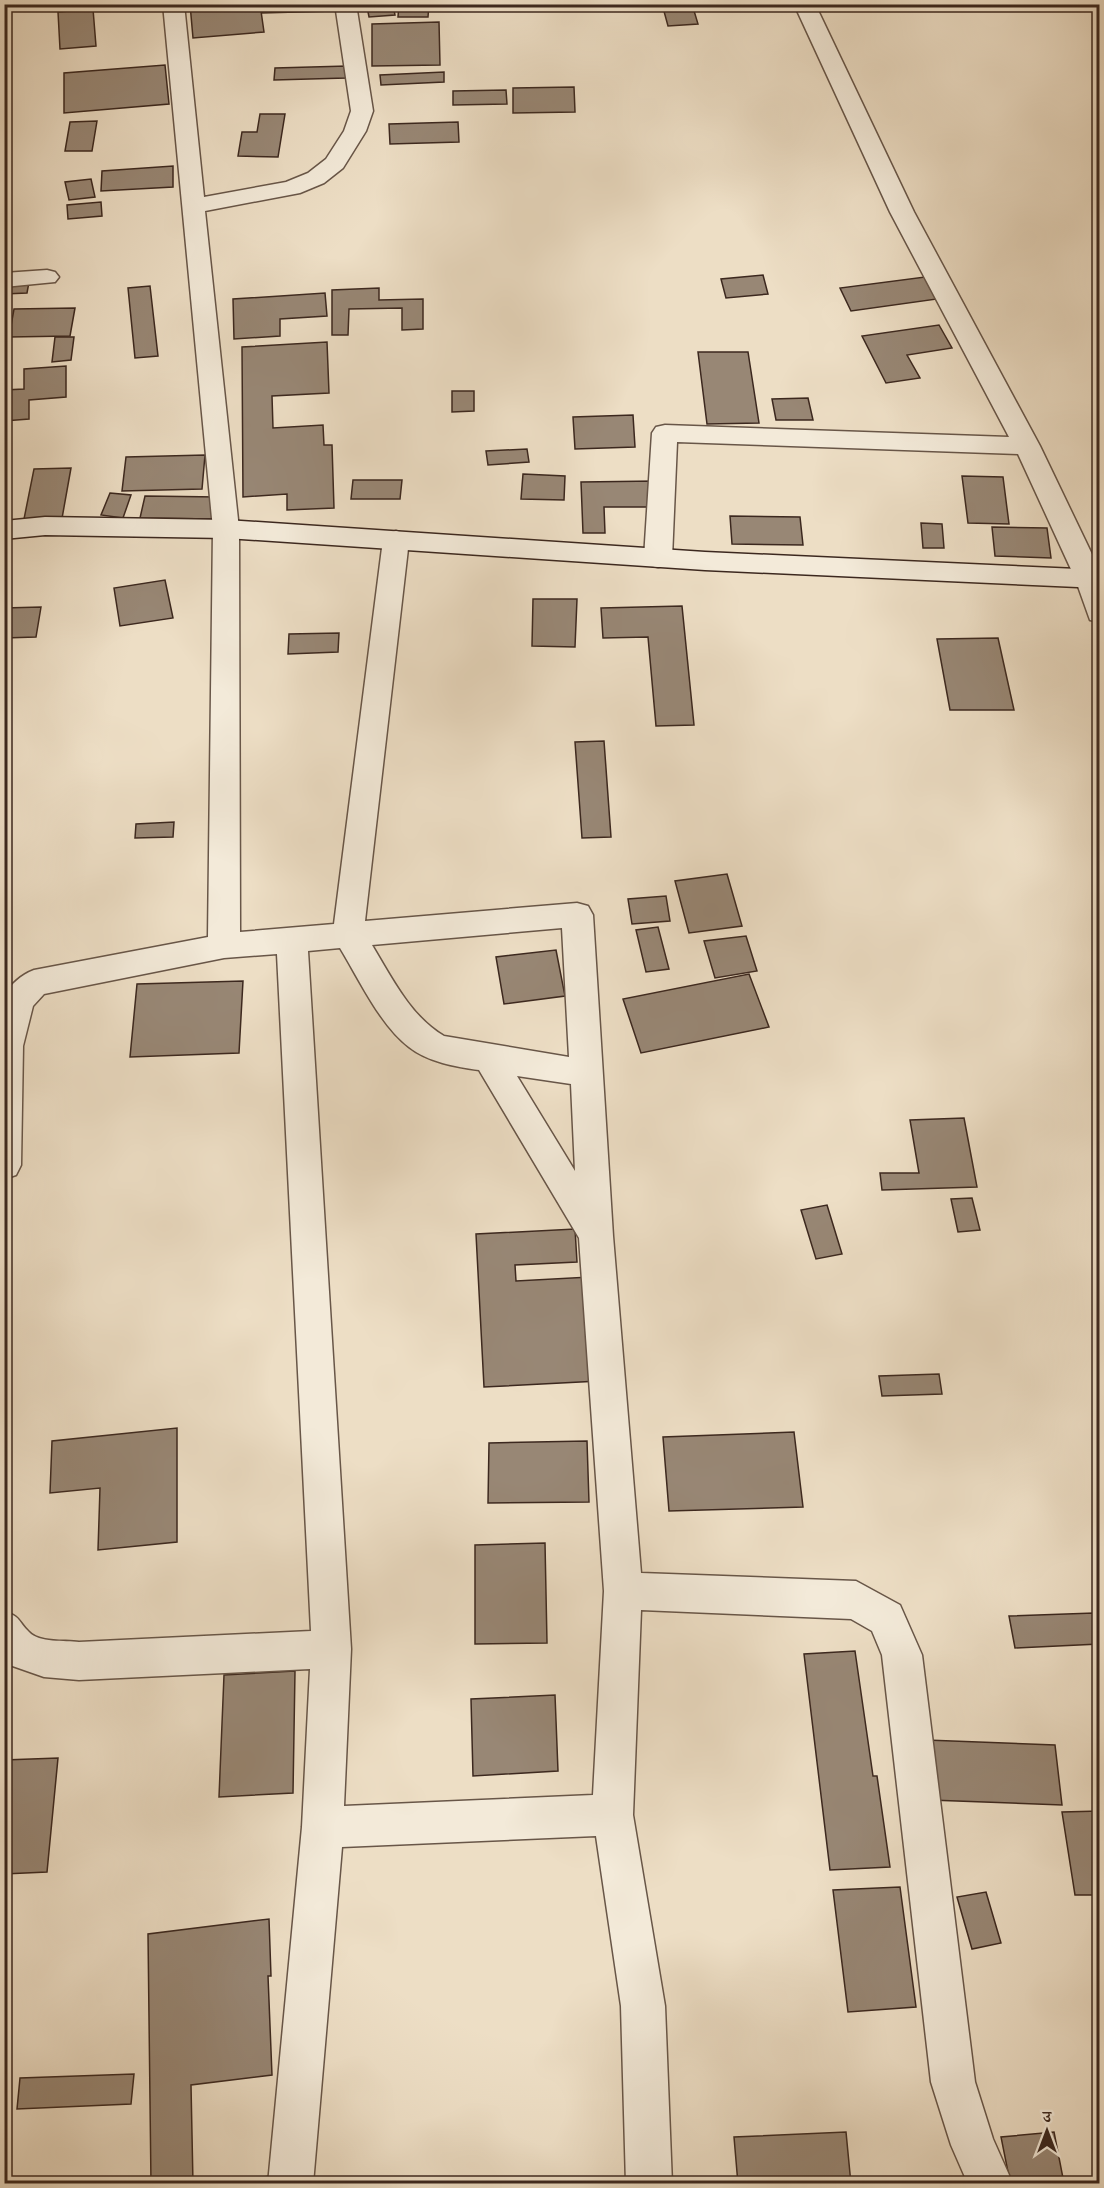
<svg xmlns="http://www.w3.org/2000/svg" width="1104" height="2188" font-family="'IM FELL DW Pica','Noto Serif Devanagari',serif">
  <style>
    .building { fill: #988775; stroke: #3c281f; stroke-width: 1.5 }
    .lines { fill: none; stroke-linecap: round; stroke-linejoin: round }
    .street-casing { stroke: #685648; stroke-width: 3 }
    .secondary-casing { stroke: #3c281f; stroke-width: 3 }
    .street { fill: #f3ead9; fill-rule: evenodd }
    .secondary { fill: #f3ead9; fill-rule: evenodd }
  </style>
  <rect width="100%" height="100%" fill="#eddec5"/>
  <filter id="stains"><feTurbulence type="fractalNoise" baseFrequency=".00333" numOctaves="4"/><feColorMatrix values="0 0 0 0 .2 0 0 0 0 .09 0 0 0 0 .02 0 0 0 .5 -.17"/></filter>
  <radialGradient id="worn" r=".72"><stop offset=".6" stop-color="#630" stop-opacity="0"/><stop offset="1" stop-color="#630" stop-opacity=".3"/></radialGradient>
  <g class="building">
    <path d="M190 4H260L264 32 193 38Z"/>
    <path d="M263 4H333V11L262 13Z"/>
    <path d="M399 4H429L428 17H398Z"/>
    <path d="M662 4H692L698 24 668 26Z"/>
    <path d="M393 5 395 15 369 17 367 7Z"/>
    <path d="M93 9 96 46 60 49 58 12Z"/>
    <path d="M439 22 440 65 372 66V24Z"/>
    <path d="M165 65 169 104 64 113V73Z"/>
    <path d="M347 66 346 78 274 80 275 68Z"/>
    <path d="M444 72V82L381 85 380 75Z"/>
    <path d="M574 87 575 112 513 113V88Z"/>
    <path d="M506 90 507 104 453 105V91Z"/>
    <path d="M260 114H285L278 157 238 156 242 132H257Z"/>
    <path d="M97 121 92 151H65L70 122Z"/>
    <path d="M458 122 459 142 390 144 389 124Z"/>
    <path d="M173 166V187L101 191 102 171Z"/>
    <path d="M91 179 95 197 69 200 65 182Z"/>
    <path d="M101 202 102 216 68 219 67 205Z"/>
    <path d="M763 275 768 294 726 298 721 279Z"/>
    <path d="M925 277 937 299 851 311 840 288Z"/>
    <path d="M29 282 27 293 4 294V283Z"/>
    <path d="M150 286 158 356 135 358 128 288Z"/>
    <path d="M379 288V300L423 299V329L402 330V308L349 309 348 335H332V290Z"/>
    <path d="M325 293 327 316 280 319V336L234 339 233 299Z"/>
    <path d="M75 308 70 336 9 337 14 309Z"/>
    <path d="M939 325 952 348 907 355 920 378 886 383 862 336Z"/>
    <path d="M55 337H74L71 360 52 362Z"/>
    <path d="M327 342 329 393 272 396 273 428 323 425 324 445H332L334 508 287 510V494L243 497 242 347Z"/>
    <path d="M698 352H748L759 423 707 424Z"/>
    <path d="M66 366V397L29 400V419L4 421V390L24 389V369Z"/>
    <path d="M452 391H474V411L452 412Z"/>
    <path d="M808 398 813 420H776L772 399Z"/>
    <path d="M633 415 635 447 575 449 573 417Z"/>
    <path d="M527 449 529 462 488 465 486 451Z"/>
    <path d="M205 455 202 489 122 491 126 457Z"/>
    <path d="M71 468 61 524H23L34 469Z"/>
    <path d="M523 474 565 476 564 500 521 499Z"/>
    <path d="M962 476 1003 477 1009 524 968 523Z"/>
    <path d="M353 480H402L400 499H351Z"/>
    <path d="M656 481 658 507H604L605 533H583L581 482Z"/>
    <path d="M110 493 131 495 123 518 101 515Z"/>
    <path d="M145 496 218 497 214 519 140 518Z"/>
    <path d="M730 516 800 517 803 545 732 544Z"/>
    <path d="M921 523 942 524 944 548H923Z"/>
    <path d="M992 527 1047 528 1051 558 995 556Z"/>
    <path d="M165 580 173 618 120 626 114 588Z"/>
    <path d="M533 599H577L575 647 532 646Z"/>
    <path d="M682 606 694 725 656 726 648 637 603 638 601 608Z"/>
    <path d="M41 607 36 637 4 638V608Z"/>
    <path d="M339 633 338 652 288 654 289 634Z"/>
    <path d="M998 638 1014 710H950L937 639Z"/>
    <path d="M604 741 611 837 582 838 575 742Z"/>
    <path d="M174 822 173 837 135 838 136 824Z"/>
    <path d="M727 874 742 926 689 933 675 881Z"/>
    <path d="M666 896 670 921 632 924 628 899Z"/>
    <path d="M658 927 669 969 646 972 636 930Z"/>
    <path d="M746 936 757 971 715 978 704 941Z"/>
    <path d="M556 950 565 996 504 1004 496 957Z"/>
    <path d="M749 974 769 1027 641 1053 623 999Z"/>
    <path d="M243 981 239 1053 130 1057 137 984Z"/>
    <path d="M964 1118 977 1187 882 1190 880 1173H919L910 1120Z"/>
    <path d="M972 1198 980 1230 958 1232 951 1199Z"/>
    <path d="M827 1205 842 1254 816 1259 801 1210Z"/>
    <path d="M575 1229 577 1262 515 1265 516 1281 590 1277 599 1381 484 1387 476 1234Z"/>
    <path d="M939 1374 942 1394 882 1396 879 1376Z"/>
    <path d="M177 1428V1542L98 1550 100 1488 50 1493 52 1441Z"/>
    <path d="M794 1432 803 1507 669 1511 663 1437Z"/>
    <path d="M587 1441 589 1502 488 1503 489 1443Z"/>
    <path d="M545 1543 547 1643 475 1644V1545Z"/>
    <path d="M1094 1613 1099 1644 1015 1648 1009 1616Z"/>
    <path d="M855 1651 873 1776H877L890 1867 830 1870 804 1654Z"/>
    <path d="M295 1671 293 1793 219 1797 224 1675Z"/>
    <path d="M555 1695 558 1771 473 1776 471 1699Z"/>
    <path d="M926 1740 1055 1745 1062 1805 930 1800Z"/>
    <path d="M58 1758 47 1872 4 1874V1760Z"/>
    <path d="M1100 1811V1895H1075L1062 1812Z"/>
    <path d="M900 1887 916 2007 848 2012 833 1890Z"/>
    <path d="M986 1892 1001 1943 972 1949 957 1897Z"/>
    <path d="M269 1919 271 1976H268L272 2075 191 2085 193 2184H151L148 1934Z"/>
    <path d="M134 2074 131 2104 17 2109 20 2078Z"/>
    <path d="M846 2132 851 2184H738L734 2137Z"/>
    <path d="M1054 2132 1063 2178 1010 2182 1001 2137Z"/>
    <path d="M277 2175V2184H219Z"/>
  </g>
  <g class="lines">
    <defs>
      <g id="street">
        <path d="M163 4H184L204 197 286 182 308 173 326 159 344 131 351 111 335 4H356L373 111 366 131 343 168 324 183 300 193 205 211 239 529 240 932 334 924 383 540 387 534 396 531 405 534 409 540 365 921 577 903 588 906 593 915 613 1236 641 1573 856 1581 900 1605 922 1655 975 2082 993 2139 1013 2184H968L951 2145 931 2082 882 1655 872 1631 851 1619 641 1610 633 1815 665 2006 672 2184H626L621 2006 596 1836 342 1847 313 2184H268L302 1827 310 1669 79 1680 44 1677 4 1663V1611C22 1618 17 1620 29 1632 39 1643 65 1640 79 1642L311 1631 277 954 224 958 44 994 33 1006 23 1046 21 1165 16 1175 4 1179V996C11 984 21 975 34 970L208 937 213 529ZM562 928 569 1057 444 1036C410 1016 392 978 372 945ZM340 948C359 979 380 1025 409 1047 428 1062 456 1067 479 1070L579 1238 604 1591 593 1795 344 1806 351 1649 308 951ZM517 1076 571 1084 575 1171Z"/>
        <path d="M794 4H815L914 212 1040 446 1100 571V622L1090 620 1075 578 1018 454 677 442 672 558 668 565 658 567 648 565 644 558 652 433 656 427 665 425 1009 437 890 212Z"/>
        <path d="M47 270 55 272 59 277 55 282 4 287V273Z"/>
      </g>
      <path id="secondary" d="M45 517 226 520 705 552 1100 570V588L705 570 226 538 45 535 4 539V521Z"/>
    </defs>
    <use href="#street" class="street-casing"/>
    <use href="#secondary" class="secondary-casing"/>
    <use href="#street" class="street"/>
    <use href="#secondary" class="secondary"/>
  </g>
  <rect width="1104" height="2188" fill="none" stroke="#eddec5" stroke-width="24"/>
  <rect x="6" y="6" width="1092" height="2176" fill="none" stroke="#3c281f" stroke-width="3"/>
  <rect x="12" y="12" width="1080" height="2164" fill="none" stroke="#3c281f" stroke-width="1.5"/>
  <g transform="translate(1047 2131)" stroke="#f3ead9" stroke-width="4.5" paint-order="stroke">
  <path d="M0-4.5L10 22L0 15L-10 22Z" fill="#3c281f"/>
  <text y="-9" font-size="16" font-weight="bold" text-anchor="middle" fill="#3c281f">उ</text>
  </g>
  <rect width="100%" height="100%" filter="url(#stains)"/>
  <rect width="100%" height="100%" fill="url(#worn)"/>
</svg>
